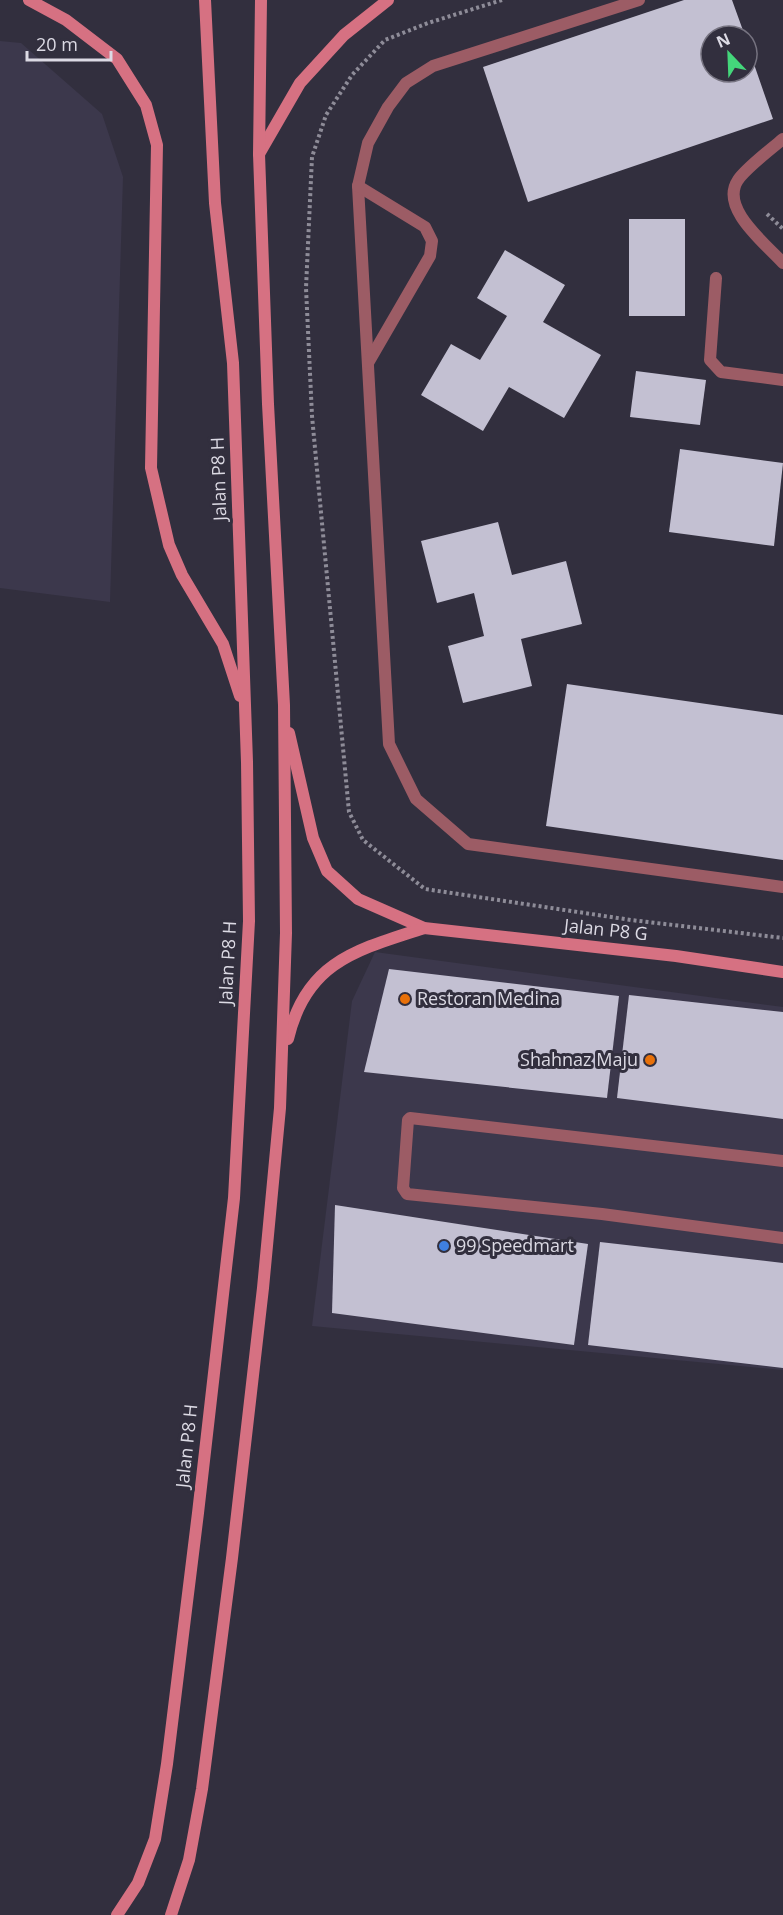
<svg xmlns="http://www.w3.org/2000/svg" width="783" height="1915" font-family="'Open Sans',sans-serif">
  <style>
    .built { fill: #3c384c }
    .building { fill: #c3c0d2 }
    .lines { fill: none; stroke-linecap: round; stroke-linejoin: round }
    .path { stroke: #8e8c98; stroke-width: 4; stroke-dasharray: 3 3; stroke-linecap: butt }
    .lane { stroke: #9c5c65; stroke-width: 12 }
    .secondary { stroke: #d67182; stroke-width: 12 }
    .food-dot { fill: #e8710a; stroke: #322f3e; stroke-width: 2 }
    .shop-dot { fill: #3f7fe0; stroke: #322f3e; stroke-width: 2 }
    .labels { text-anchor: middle; stroke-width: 6; stroke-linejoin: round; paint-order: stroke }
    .street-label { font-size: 18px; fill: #dcdae4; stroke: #322f3e }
    .poi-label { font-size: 18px; fill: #dcdae4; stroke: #322f3e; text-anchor: start }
  </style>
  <rect width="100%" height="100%" fill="#322f3e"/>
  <g class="built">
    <path d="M0 41 21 43 102 114 123 177 110 602 0 588Z"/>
    <path d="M375 952 783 1007V1370L312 1326 352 1001Z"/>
  </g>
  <g class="building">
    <path d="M684 0H732L745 36H711V72H747V44L773 119 528 202 483 67Z"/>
    <rect x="629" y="219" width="56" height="97"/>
    <path d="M505 250 565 285 543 322 601 355 564 418 509 387 483 431 421 395 451 344 480 360 507 316 477 298Z"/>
    <path d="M636 371 706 380 700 425 630 417Z"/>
    <path d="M680 449 783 463 774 546 669 532Z"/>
    <path d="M498 522 512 575 566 561 582 624 521 639 532 686 463 703 448 646 484 636 474 593 437 603 421 541Z"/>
    <path d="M567 684 783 715V860L546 826Z"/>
    <path d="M389 969 619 996 607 1098 364 1072Z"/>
    <path d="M629 995 783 1012V1119L617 1098Z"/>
    <path d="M335 1205 588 1244 574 1345 332 1313Z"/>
    <path d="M600 1242 783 1263V1368L588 1345Z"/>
  </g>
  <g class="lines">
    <g class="path">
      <path d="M502 0 428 23 385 40 352 75 326 115 312 157 306 288 312 416 349 812 363 840 425 889 631 920 783 938"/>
      <path d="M767 214 783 229"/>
    </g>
    <g class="lane">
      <path d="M639 0 433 66 406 83 388 107 368 143 358 186 389 744 416 799 468 844 783 887"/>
      <path d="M783 139C772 148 745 169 738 180 719 208 766 244 783 263"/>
      <path d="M358 186 425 227 432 241 430 256 368 363"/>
      <path d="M716 278 710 360 721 372 783 380"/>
      <path d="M783 1161 410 1118 408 1120 403 1188 407 1194 602 1214 783 1238"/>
    </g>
    <g class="secondary">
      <path d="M29 0 66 20 117 59 146 105 157 145 151 468 169 545 182 575 223 644 240 696"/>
      <path d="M259 154 300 83 344 35 388 0"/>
      <path d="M289 733 313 838 327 871 358 899 424 928 676 956 783 972"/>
      <path d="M288 1039C306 962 356 950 424 928"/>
      <path d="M117 1915 138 1883 155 1839 167 1764 198 1513 234 1198 249 921 247 762 233 363 215 203 205 0"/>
      <path d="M171 1915 189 1860 202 1789 232 1558 263 1288 280 1108 286 933 284 705 268 404 259 154 261 0"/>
    </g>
  </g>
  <g class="food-dot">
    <circle cx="405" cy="999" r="6"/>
    <circle cx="650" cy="1060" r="6"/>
  </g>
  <circle class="shop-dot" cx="444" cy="1246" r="6"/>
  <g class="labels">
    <g class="street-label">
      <text transform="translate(219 479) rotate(-92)" y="6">Jalan P8 H</text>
      <text transform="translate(606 930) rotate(6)" y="6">Jalan P8 G</text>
      <text transform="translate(228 963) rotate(-87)" y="6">Jalan P8 H</text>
      <text transform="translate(187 1446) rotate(-84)" y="6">Jalan P8 H</text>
    </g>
    <g class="poi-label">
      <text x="417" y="1005">Restoran Medina</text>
      <text x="638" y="1066" text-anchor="end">Shahnaz Maju</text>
      <text x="456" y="1252">99 Speedmart</text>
    </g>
  </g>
  <g transform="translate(729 54) rotate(337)"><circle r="28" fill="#322f3e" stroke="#767380" stroke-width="1.5"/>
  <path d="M0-4.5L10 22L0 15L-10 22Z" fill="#44d77b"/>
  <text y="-9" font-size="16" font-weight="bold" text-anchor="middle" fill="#dcdae4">N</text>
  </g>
  <path d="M27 51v9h84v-9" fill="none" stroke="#dcdae4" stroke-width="3"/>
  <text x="36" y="51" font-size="18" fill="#dcdae4" stroke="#322f3e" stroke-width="4.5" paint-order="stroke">20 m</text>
</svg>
